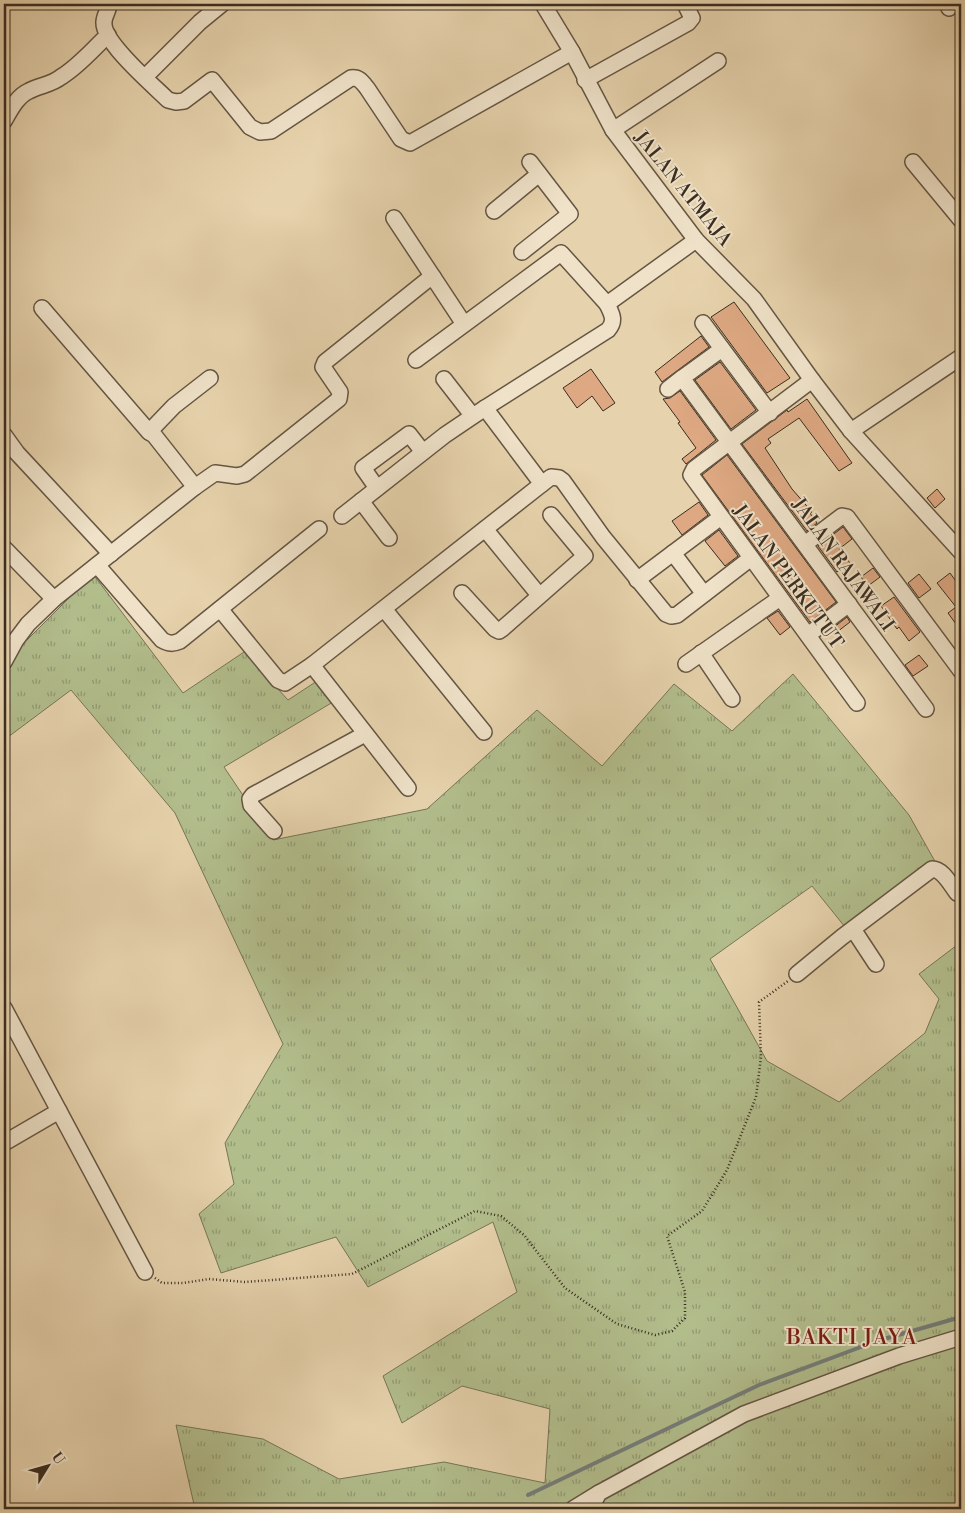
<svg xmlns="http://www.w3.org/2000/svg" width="965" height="1513" font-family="'Libre Bodoni',serif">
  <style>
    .grass { fill: url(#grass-tufts); stroke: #767556 }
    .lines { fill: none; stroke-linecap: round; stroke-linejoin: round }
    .stream { stroke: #757e7a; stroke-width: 4 }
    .building { fill: #dda882; stroke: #3a2d20 }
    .minor-casing { stroke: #655643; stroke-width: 18 }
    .path { stroke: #3a2d20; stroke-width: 2.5; stroke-dasharray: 1 2.5; stroke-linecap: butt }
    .minor { stroke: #efe2c9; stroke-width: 15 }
    .labels { text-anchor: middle; stroke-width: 4; stroke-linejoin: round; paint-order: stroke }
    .street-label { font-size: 19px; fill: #3a2d20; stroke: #efe2c9 }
    .quarter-label { font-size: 21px; letter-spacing: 1px; fill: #7a1f14; stroke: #efe2c9 }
  </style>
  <defs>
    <pattern id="grass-tufts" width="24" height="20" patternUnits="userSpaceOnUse" patternTransform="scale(1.25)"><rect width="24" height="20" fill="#b2bd8c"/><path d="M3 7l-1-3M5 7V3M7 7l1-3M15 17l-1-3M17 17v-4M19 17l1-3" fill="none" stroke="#929a72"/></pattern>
  </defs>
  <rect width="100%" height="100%" fill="#e6d2ac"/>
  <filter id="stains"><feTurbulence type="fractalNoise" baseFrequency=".004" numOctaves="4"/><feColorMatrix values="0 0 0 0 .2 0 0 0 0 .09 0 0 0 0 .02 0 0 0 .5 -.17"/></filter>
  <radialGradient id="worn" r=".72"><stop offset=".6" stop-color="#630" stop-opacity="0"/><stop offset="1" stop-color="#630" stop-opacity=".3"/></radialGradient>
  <path class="grass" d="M93 574 183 693 244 652 288 700 317 681 333 702 224 767 273 840 427 809 537 710 602 766 674 684 732 731 793 674 909 815 937 865 849 932 812 886 710 959 767 1061 839 1102 925 1033 939 999 919 974 961 942V1509H195L176 1425 263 1439 339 1479 444 1462 545 1483 550 1409 462 1386 402 1423 383 1376 517 1292 493 1222 368 1287 336 1237 221 1273 199 1214 234 1184 225 1143 283 1044 175 813 71 690 4 740V663Z"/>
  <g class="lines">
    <path class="stream" d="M528 1495 759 1385 877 1341 961 1317"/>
  </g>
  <g class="building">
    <path d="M734 302 790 378 767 393 711 317Z"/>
    <path d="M701 336 709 347 662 382 655 372Z"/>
    <path d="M720 362 756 410 731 429 695 380Z"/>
    <path d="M591 369 615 403 603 411 592 396 577 408 563 388Z"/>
    <path d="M680 391 716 440 686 464 682 459 696 448 678 423 680 422 663 399 670 398Z"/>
    <path d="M807 399 852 463 839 471 799 418 768 439 771 443 765 448 792 489 812 512 810 513 817 523 807 531 742 444 787 410 788 412Z"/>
    <path d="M727 455 836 602 810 622 702 475Z"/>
    <path d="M937 489 945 499 935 508 927 498Z"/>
    <path d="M699 502 708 515 682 535 672 521Z"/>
    <path d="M843 527 852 539 839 549 850 563 837 572 818 546Z"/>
    <path d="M719 530 738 556 725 566 705 541Z"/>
    <path d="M873 568 880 577 868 586 861 577Z"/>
    <path d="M950 573 961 588V631L948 613 956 607 937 583Z"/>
    <path d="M919 574 931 589 919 598 908 583Z"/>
    <path d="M894 597 920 632 909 641 899 627 897 629 881 606Z"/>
    <path d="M778 611 790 627 780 635 767 618Z"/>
    <path d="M847 617 850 622 837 632 833 628Z"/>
    <path d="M919 655 928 666 913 676 905 665Z"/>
  </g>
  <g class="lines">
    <defs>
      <g id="minor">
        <path d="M109 4C109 10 104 16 104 22 102 42 154 86 168 100L176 102 184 101 212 80 250 127 260 132 271 131 351 78C359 77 362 82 367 88L401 139 410 143 572 52"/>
        <path d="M543 4 572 52 613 130 696 240 754 299 812 380 851 431 961 552"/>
        <path d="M949 8 950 4"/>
        <path d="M145 77 200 22 222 4"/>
        <path d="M585 80 688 23 692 18 685 4"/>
        <path d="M4 121C10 111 17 96 29 91 40 85 51 85 61 77 79 66 93 49 108 35"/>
        <path d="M613 130 718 61"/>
        <path d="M913 162 961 220"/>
        <path d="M494 211 539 174"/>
        <path d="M394 218 433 277"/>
        <path d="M522 252 570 214 530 162"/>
        <path d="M42 308 149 432"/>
        <path d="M703 323 770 413"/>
        <path d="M722 349 682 378 926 709"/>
        <path d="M416 360 561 253 607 304 696 240"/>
        <path d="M444 379 472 415"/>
        <path d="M812 380 694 469 691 475 857 703"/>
        <path d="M668 389 682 378"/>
        <path d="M851 431 961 357"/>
        <path d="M4 435 17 453 111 554"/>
        <path d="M542 484 551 477 559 478 563 481 603 537 666 614 671 616 677 615 751 558"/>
        <path d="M195 487 154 435 149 432 174 406 210 378"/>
        <path d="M377 488 363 468 409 434 423 452"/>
        <path d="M361 501 389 538"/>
        <path d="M342 516 445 435 485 408"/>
        <path d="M485 529 539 595"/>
        <path d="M805 544 842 516 847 517 961 671"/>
        <path d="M4 548 54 599"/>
        <path d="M673 553 704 594"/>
        <path d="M97 565 162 640C169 644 173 644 180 641L319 529"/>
        <path d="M637 580 721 517"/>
        <path d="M462 593 495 629 499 631 502 629 585 556 551 515"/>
        <path d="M220 609 278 680 285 683 312 665 542 484 485 408 608 330C616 321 612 314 607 304"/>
        <path d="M384 609 484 732"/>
        <path d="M808 635 849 604"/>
        <path d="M701 653 732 699"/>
        <path d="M4 662 16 640 28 624 54 599 195 487 215 473 237 476 245 474 339 399 340 392 323 367 325 362 426 281 433 277 464 324"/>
        <path d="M686 664 780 598"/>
        <path d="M312 665 408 788"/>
        <path d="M274 831 251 805 250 799 253 795 365 734"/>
        <path d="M853 929 876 964"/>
        <path d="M797 974 842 937 932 869C943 869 950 884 957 893L961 894"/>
        <path d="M4 1008 145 1272"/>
        <path d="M4 1143 59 1111"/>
        <path d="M573 1509 599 1493"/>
        <path d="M592 1509 593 1504 599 1493 744 1414 899 1356 961 1337"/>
      </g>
    </defs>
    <use href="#minor" class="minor-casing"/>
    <path class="path" d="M155 1278 162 1283H183L209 1279 245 1282 352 1274 475 1211 501 1216 524 1235 565 1288 617 1324 655 1335 672 1331 685 1318V1292L667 1236 702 1211 727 1170 756 1097 761 1057 759 1002 788 981"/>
    <use href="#minor" class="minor"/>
  </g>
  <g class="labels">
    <g class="street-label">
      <text transform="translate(684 188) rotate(51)" y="7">JALAN ATMAJA</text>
      <text transform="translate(844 564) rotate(54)" y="7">JALAN RAJAWALI</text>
      <text transform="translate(789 576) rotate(54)" y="7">JALAN PERKUTUT</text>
    </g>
    <g class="quarter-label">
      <text x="852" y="1344">BAKTI JAYA</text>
    </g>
  </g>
  <rect width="965" height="1513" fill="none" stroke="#e6d2ac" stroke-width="20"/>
  <rect x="5" y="5" width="955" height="1503" fill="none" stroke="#3a2d20" stroke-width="2.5"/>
  <rect x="10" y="10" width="945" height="1493" fill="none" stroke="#3a2d20"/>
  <g transform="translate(48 1466) rotate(53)" stroke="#efe2c9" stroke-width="4" paint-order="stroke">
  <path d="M0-4L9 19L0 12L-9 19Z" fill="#3a2d20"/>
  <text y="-8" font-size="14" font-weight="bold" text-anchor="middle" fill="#3a2d20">U</text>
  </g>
  <rect width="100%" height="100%" filter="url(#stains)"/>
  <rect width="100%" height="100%" fill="url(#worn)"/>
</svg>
